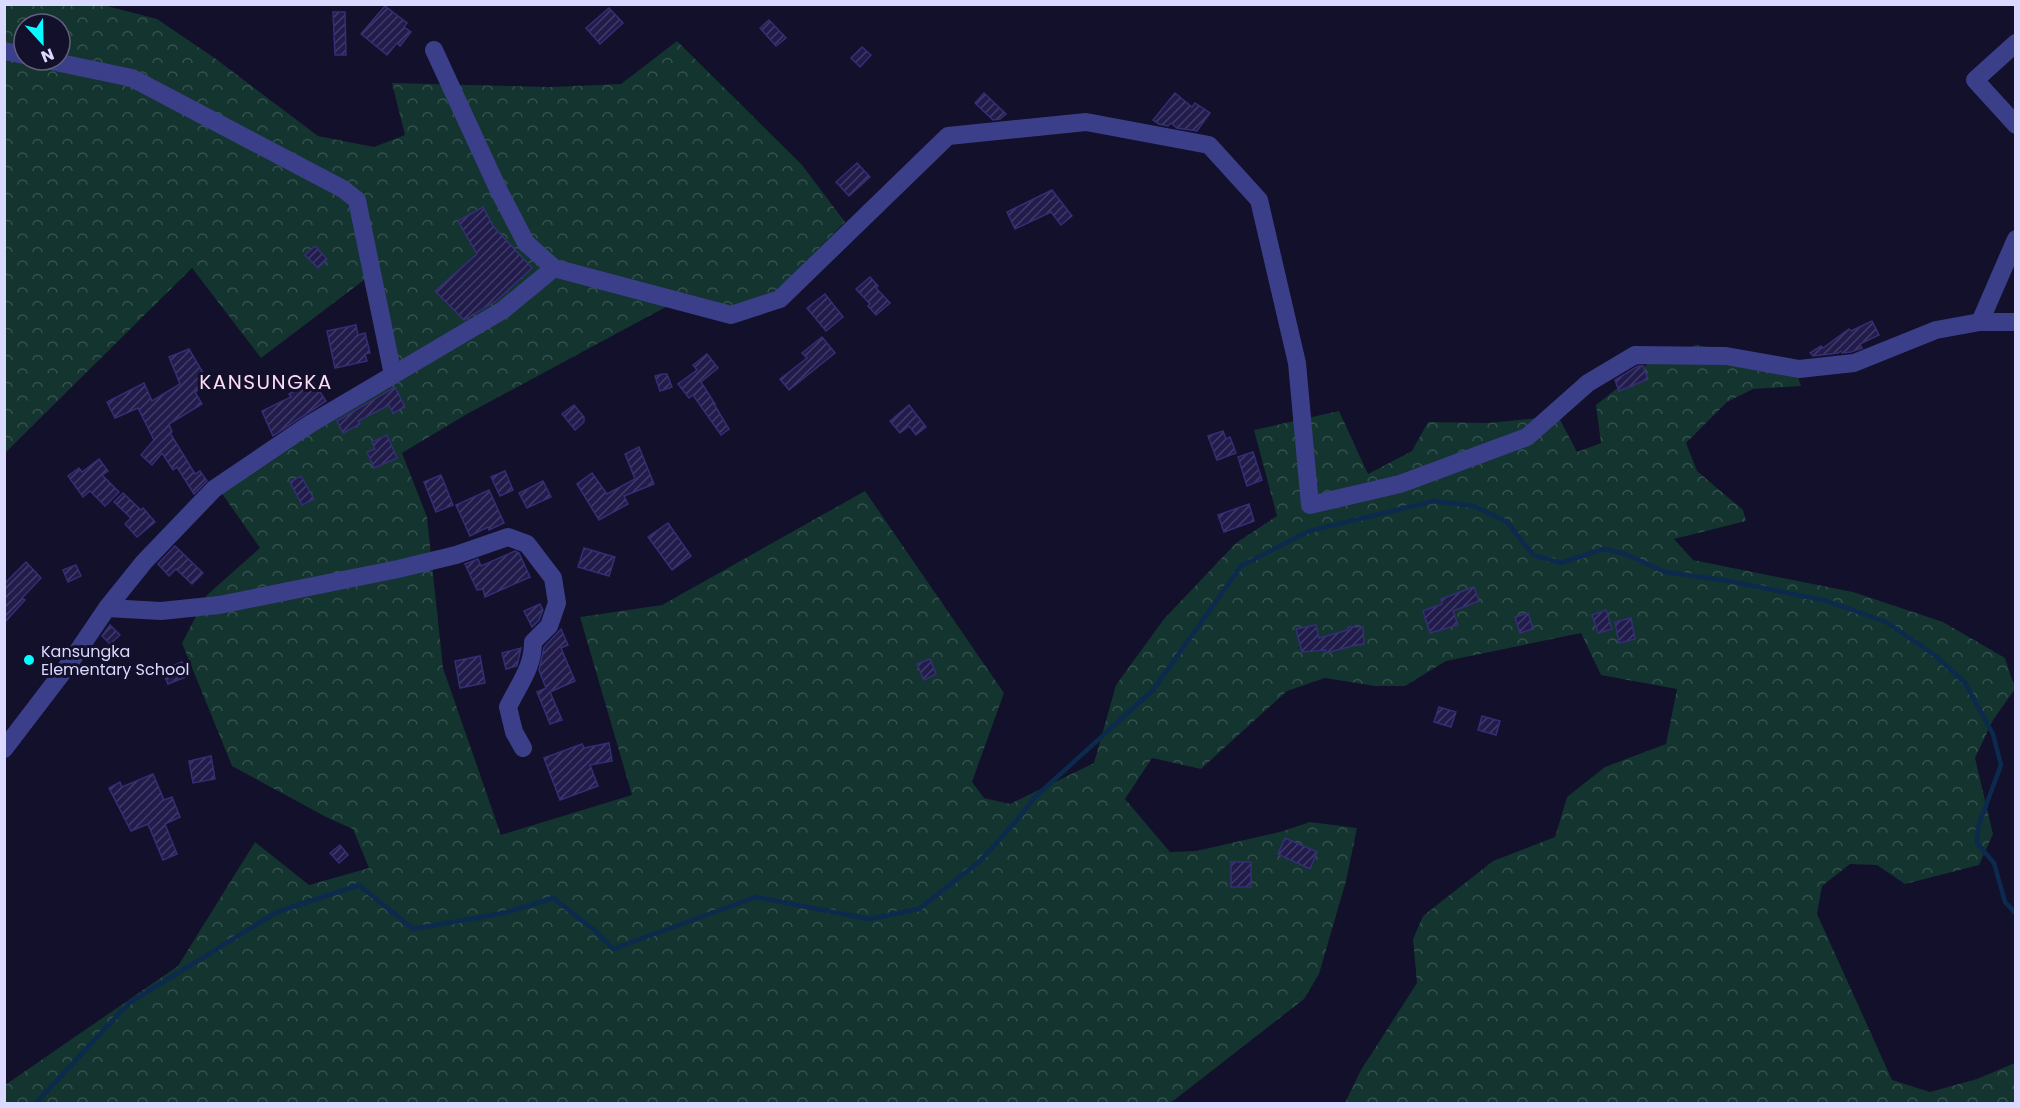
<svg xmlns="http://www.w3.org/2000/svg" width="2020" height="1108" font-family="Poppins,sans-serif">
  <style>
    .forest { fill: url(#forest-crowns); fill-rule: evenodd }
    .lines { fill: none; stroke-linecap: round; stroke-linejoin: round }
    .stream { stroke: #0c2a4d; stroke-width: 4.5 }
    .building { fill: url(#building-hatch); stroke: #352e77; stroke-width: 1.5 }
    .minor { stroke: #3b3f89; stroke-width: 18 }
    .poi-dot { fill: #05fdff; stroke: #12102a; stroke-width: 2 }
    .labels { text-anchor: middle; stroke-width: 6; stroke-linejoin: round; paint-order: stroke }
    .poi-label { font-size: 16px; fill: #dad9ff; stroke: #12102a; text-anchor: start }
    .quarter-label { font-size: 20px; letter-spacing: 1.5px; fill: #ffdbf5; stroke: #12102a }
  </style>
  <defs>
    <pattern id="forest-crowns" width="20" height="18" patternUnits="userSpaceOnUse" patternTransform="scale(1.5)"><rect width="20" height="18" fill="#13342f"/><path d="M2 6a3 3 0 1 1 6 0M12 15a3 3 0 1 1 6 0" fill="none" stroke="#35514e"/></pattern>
    <pattern id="building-hatch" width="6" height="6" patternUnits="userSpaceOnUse" patternTransform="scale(1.5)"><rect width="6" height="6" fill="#211c4b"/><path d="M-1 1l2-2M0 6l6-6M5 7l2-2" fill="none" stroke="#413c66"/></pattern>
  </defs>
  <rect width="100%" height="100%" fill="#12102a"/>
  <path class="forest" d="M5 5H103L157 19 216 59 318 136 374 147 405 135 392 83 551 87 621 84 677 41 802 165 845 222 760 308 675 302 467 414 402 453 427 517 443 668 501 835 632 795 580 617 662 605 865 491 1004 693 972 782 984 798 1010 804 1094 763 1116 685 1164 619 1236 543 1277 516 1254 430 1339 411 1368 474 1412 451 1428 422 1488 423 1558 416 1577 452 1601 443 1596 405 1654 359 1696 345 1793 363 1801 386 1753 389 1727 402 1686 443 1697 471 1743 510 1746 521 1674 539 1693 560 1853 592 1943 622 2005 658 2015 689 1993 720 1975 758 1993 834 1979 865 1905 884 1877 865 1850 864 1822 886 1817 914 1892 1080 1930 1092 1977 1079 2015 1063V1103H1345L1361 1070 1417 983 1413 939 1423 916 1493 861 1555 837 1567 797 1605 767 1666 744 1677 689 1601 675 1581 633 1446 661 1405 686H1375L1325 678 1287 691 1201 769 1152 758 1125 799 1170 852 1196 851 1280 832 1310 822 1357 828 1346 881 1319 974 1304 999 1173 1101 1167 1103H5V1085L178 966 255 842 309 885 369 868 353 829 328 818 232 766 182 643 207 595 260 548 221 492 385 374 364 280 261 358 192 268 5 453ZM24 24H60V60H24Z"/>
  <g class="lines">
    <path class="stream" d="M35 1104 129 1003 277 912 359 885 413 929 504 913 553 898 597 932 613 949 756 897 869 919 919 909 980 861 1018 819 1034 798 1153 690 1241 566 1309 531 1434 501 1474 506 1507 522 1533 555 1561 563 1604 549 1625 554 1665 572 1729 581 1827 601 1886 622 1936 656 1965 683 1993 734 2001 765 1978 827 1977 843 1994 863 2005 902 2016 914"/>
  </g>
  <g class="building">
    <path d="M385 6 407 23 404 27 411 32 400 46 397 43 387 55 361 34Z"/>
    <path d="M609 8 623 23 600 44 586 28Z"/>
    <path d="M333 12H345L346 55H335Z"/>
    <path d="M769 20 786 38 776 46 760 28Z"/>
    <path d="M862 47 871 55 860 67 851 58Z"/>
    <path d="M984 93 1006 114 1000 119 993 120 975 103Z"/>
    <path d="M1175 93 1192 107 1195 103 1210 113 1197 131 1177 128 1171 123 1168 126 1159 124 1153 120Z"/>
    <path d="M857 163 870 177 849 196 836 182Z"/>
    <path d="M1052 190 1072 216 1061 225 1051 212 1015 229 1007 212Z"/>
    <path d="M483 207 493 226 532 268 496 301 464 320 435 291 477 254 458 221Z"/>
    <path d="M315 246 327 259 318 268 305 255Z"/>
    <path d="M870 277 878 286 876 288 890 303 876 315 868 306 870 304 856 289Z"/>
    <path d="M825 294 843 317 826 331 807 308Z"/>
    <path d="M1872 321 1879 335 1860 344 1862 348 1851 352 1842 353 1841 351 1838 353 1813 356 1810 353 1821 346 1823 348 1849 329 1851 331Z"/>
    <path d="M356 325 358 335 365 333 370 353 365 354 367 361 335 368 327 331Z"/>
    <path d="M822 337 835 353 789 390 780 379 807 358 802 353Z"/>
    <path d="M189 349 209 383 195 392 202 404 169 424 172 432 170 433 195 474 200 471 207 481 194 494 177 467 173 470 162 453 152 465 141 455 154 440 138 408 115 418 107 402 144 383 152 401 180 384 169 357Z"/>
    <path d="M707 354 718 368 701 382 715 404H714L729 429 721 435 693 395 689 398 678 384 697 370 693 365Z"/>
    <path d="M1638 366H1643L1648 379 1619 391 1615 380Z"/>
    <path d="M662 374H667L672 387 660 391 655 376Z"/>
    <path d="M312 380 326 401 273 436 262 411 291 397 289 394Z"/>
    <path d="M395 387 405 407 393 413 389 405 358 421 360 424 343 433 337 421Z"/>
    <path d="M574 405 584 417V422L575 430 562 414Z"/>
    <path d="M909 405 926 427 916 435 909 426 900 433 890 421Z"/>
    <path d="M1223 431 1226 439 1230 437 1236 453 1217 460 1208 436Z"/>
    <path d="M387 435 397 458 374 468 367 452 375 449 372 442Z"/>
    <path d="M639 447 654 484 624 496 628 504 599 520 577 484 592 473 607 494 635 479 625 454Z"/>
    <path d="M1253 452 1262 480 1247 486 1238 457Z"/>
    <path d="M99 459 108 471 102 475 119 492 105 506 90 491 83 497 68 476 79 468 82 472Z"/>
    <path d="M505 471 513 490 500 496 491 477Z"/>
    <path d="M441 475 453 505 436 512 424 482Z"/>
    <path d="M301 476 314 499 302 505 290 482Z"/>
    <path d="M543 481 551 497 527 508 519 493Z"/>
    <path d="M489 490 504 523 489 530 488 527 470 536 456 505Z"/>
    <path d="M123 493 141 510 143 508 155 522 137 537 125 524 131 518 114 502Z"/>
    <path d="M1249 504 1254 521 1224 532 1218 515Z"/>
    <path d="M668 523 691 556 672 570 648 537Z"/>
    <path d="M175 546 203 573 192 584 176 569 169 576 158 564Z"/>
    <path d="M584 548 615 557 609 576 578 567Z"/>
    <path d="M515 551 519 553 530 577 485 597 483 589 477 590 465 564 478 559 481 566Z"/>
    <path d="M26 562 41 578 22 598 25 600 4 623V584Z"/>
    <path d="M76 565 81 576 68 582 63 570Z"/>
    <path d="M1474 587 1479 601 1453 611 1458 625 1430 633 1423 611 1442 604 1441 599Z"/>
    <path d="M540 604 543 610 539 620 532 627 524 611Z"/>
    <path d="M1606 610 1612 629 1598 633 1592 615Z"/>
    <path d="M1528 613 1533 629 1520 633 1515 617Z"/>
    <path d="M1631 618 1635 639 1619 643 1615 622Z"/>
    <path d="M110 625 120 635 110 644 102 636Z"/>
    <path d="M1316 625 1319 638 1348 630V627H1363L1364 644 1356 645 1326 653V650L1302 652 1296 629Z"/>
    <path d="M561 629 568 645 561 648 575 681 550 692 562 720 550 724 537 692 546 688 539 670 544 647Z"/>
    <path d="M521 648 517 666 506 669 502 653Z"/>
    <path d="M480 656 485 683 460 688 455 661Z"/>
    <path d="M930 659 936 674 924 680 917 664Z"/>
    <path d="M182 662 188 676 168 684 162 670Z"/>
    <path d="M1439 707 1456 712 1451 727 1434 722Z"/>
    <path d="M1482 716 1500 721 1496 735 1478 730Z"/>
    <path d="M609 743 612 761 590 765 598 786 560 800 544 758 582 744 584 748Z"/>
    <path d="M211 756 215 779 193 783 189 761Z"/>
    <path d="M153 774 164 800 172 797 180 817 165 824 177 854 163 860 148 824 131 831 109 788 120 782 122 787Z"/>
    <path d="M1285 838 1317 852 1310 869 1278 854Z"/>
    <path d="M340 845 348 855 339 863 330 853Z"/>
    <rect x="1231" y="862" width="20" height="25"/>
  </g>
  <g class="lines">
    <g class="minor">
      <path d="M2016 43 1975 80 2016 125"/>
      <path d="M434 50 499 191 526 243 554 268 731 315 780 299 948 136 1086 122 1209 145 1259 200 1297 363 1310 505 1400 484 1527 437 1588 383 1635 355 1726 356 1799 369 1854 363 1936 330 1980 322H2016"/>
      <path d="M4 51 24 55"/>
      <path d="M46 60 132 78 343 189 357 200 393 375"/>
      <path d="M1980 322 2016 239"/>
      <path d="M107 608 161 611 219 605 398 569 456 555 508 537 527 544 553 578 557 603 549 626 533 642C533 668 519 684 508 707L514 732 523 748"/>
      <path d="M4 749 69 664 107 608 144 562 214 489 310 424 503 310 554 268"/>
    </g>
  </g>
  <circle class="poi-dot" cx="29" cy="660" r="6"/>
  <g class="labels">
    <g class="poi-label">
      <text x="41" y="657">Kansungka<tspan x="41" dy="18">Elementary School</tspan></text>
    </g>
    <g class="quarter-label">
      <text x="266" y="389">KANSUNGKA</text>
    </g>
  </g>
  <rect width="2020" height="1108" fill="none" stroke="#dad9ff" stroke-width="12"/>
  <g transform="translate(42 42) rotate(158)"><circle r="28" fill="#12102a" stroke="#62607f" stroke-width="1.5"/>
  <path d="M0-4.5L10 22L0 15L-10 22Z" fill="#05fdff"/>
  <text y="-9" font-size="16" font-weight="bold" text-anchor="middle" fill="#dad9ff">N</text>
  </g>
</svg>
